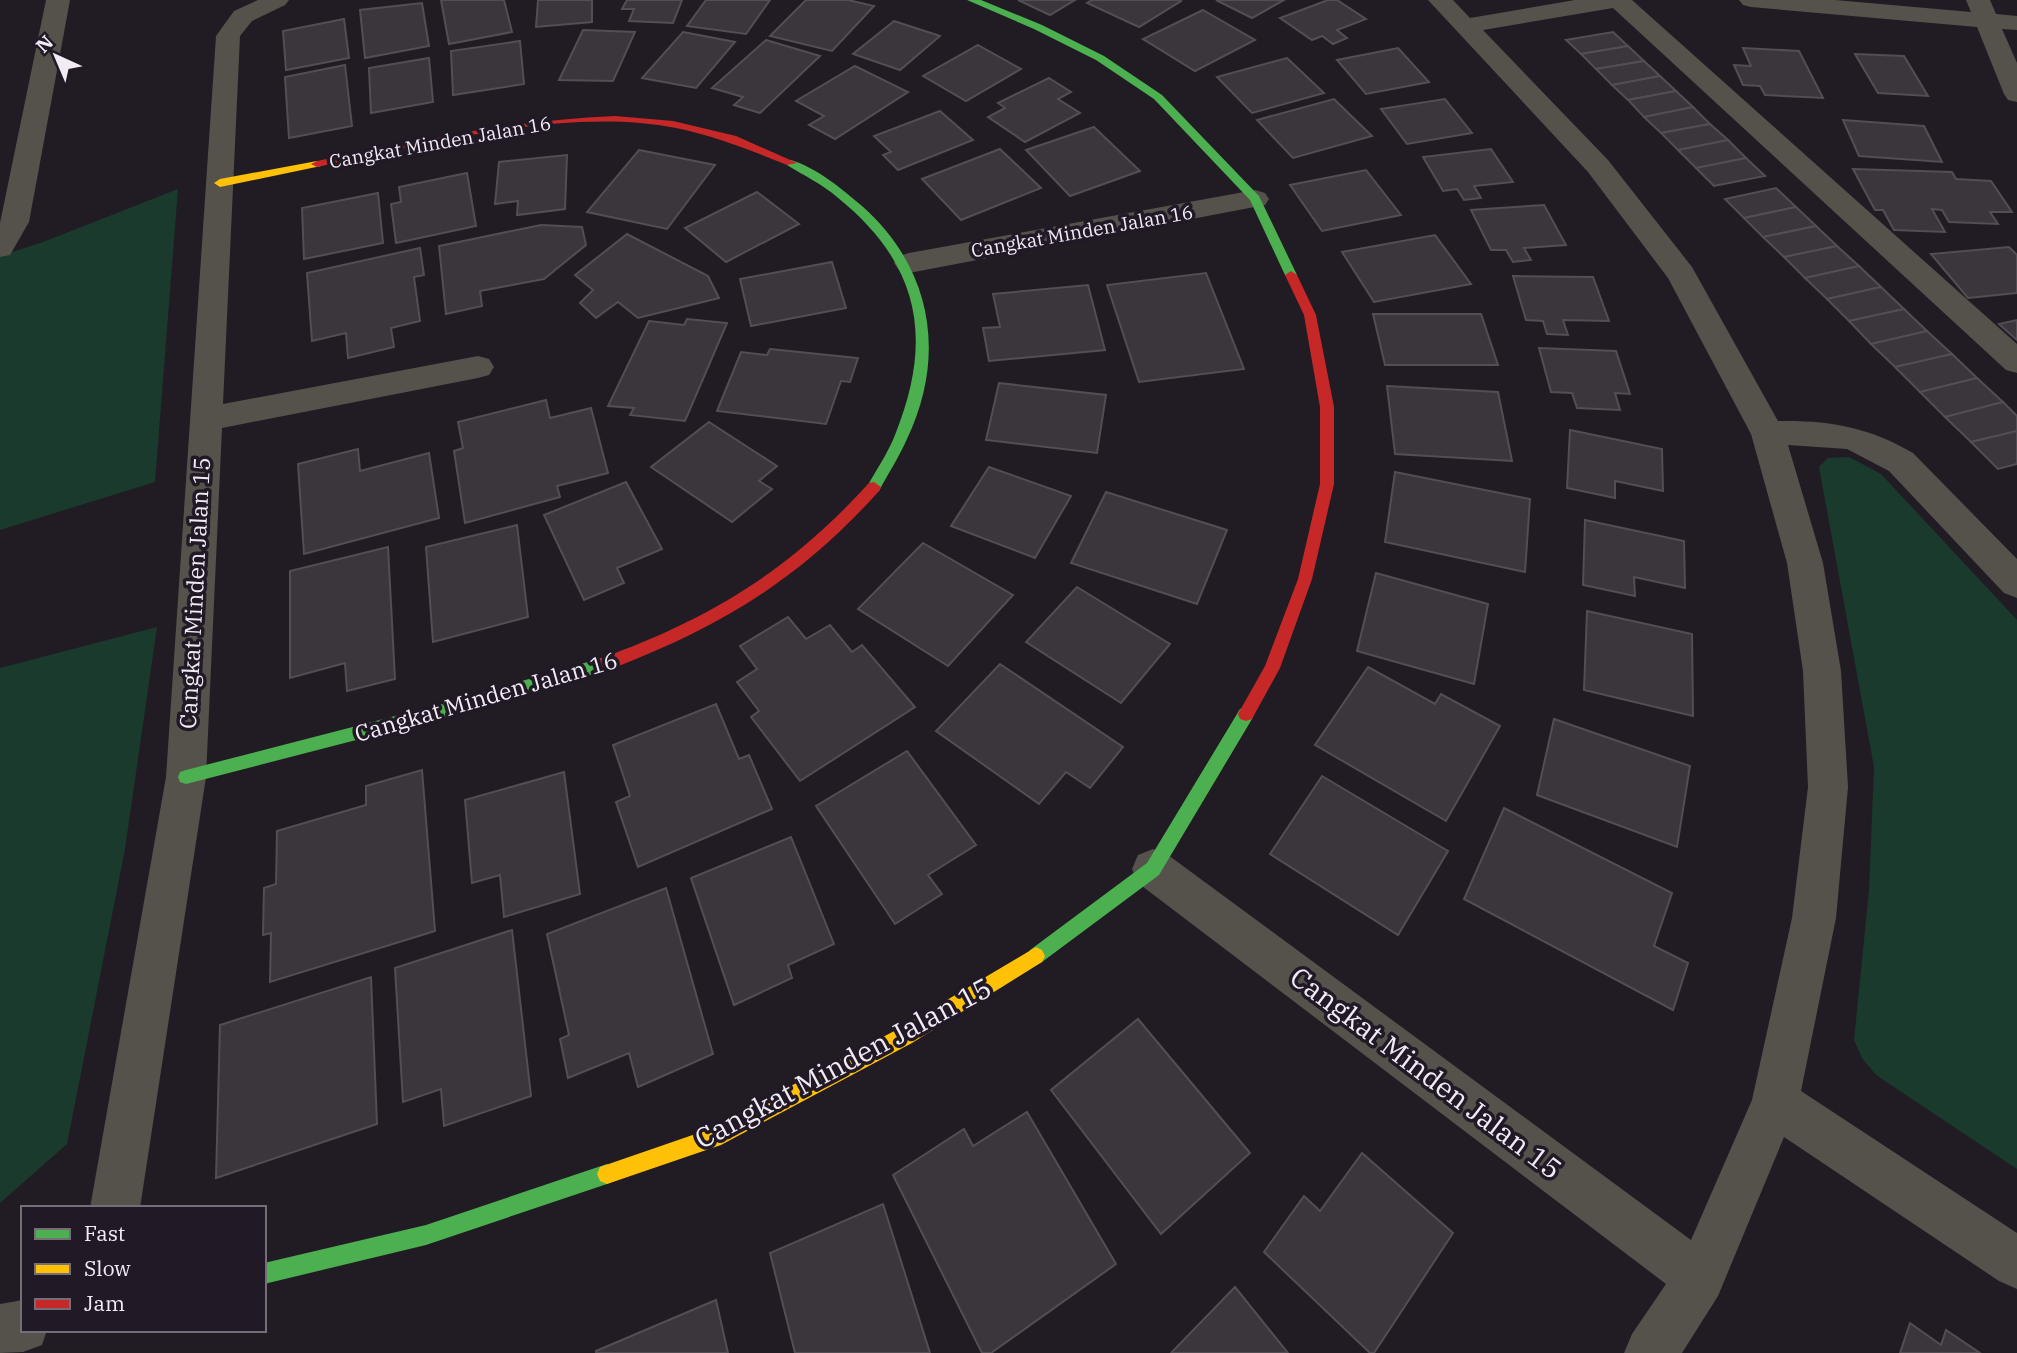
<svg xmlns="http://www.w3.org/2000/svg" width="2017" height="1353" font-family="'IBM Plex Serif',serif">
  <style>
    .green { fill: #193a2c }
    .building { fill: #3a363b; stroke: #524e54; stroke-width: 2 }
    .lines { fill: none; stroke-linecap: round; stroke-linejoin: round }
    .street { fill: #55524c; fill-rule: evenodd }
    .fast { fill: #4caf50; fill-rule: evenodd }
    .slow { fill: #ffc107; fill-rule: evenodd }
    .jam { fill: #c62828; fill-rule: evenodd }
    .labels { text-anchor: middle; stroke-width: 7; stroke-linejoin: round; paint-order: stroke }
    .far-street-label { font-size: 19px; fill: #f2ebf4; stroke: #221926 }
    .street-label { font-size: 23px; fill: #f2ebf4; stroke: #221926 }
    .near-street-label { font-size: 28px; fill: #f2ebf4; stroke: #221926 }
  </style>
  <rect width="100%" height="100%" fill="#211c23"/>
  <g class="green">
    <path d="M178 189 155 482 0 530V256L43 242Z"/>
    <path d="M1849 457 1881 474 2017 620V1169L1876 1075 1862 1058 1854 1040 1869 890 1874 767 1819 467 1828 458Z"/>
    <path d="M157 627 125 849 67 1144 0 1203V668Z"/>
  </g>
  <g class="building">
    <path d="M441 0H504L512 32 449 44Z"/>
    <path d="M538 0H592V22L536 27Z"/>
    <path d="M627 0H682L673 23 629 21 634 9H622Z"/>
    <path d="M706 0H770L746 34 687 26Z"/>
    <path d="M806 0H848L874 6 832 51 770 36Z"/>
    <path d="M1018 0H1075L1050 15Z"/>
    <path d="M1092 0H1179L1181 1 1139 27 1087 3Z"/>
    <path d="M1216 0H1284L1252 18Z"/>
    <path d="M1328 0H1337L1366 19 1337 30 1347 38 1333 44 1322 36 1312 40 1280 18Z"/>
    <path d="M422 3 429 46 365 58 360 10Z"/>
    <path d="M1203 10 1255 40 1195 71 1143 39Z"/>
    <path d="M344 19 349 58 286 70 283 31Z"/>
    <path d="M894 21 940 36 900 70 853 54Z"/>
    <path d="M583 30 635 32 613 81 559 80Z"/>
    <path d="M683 32 735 42 696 88 642 78Z"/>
    <path d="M1613 32 1628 46 1581 54 1566 40Z"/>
    <path d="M766 40 820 56 760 113 734 105 743 97 712 88Z"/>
    <path d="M520 41 524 84 453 95 451 51Z"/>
    <path d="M978 45 1021 69 966 101 923 76Z"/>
    <path d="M1628 46 1644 61 1596 69 1581 54Z"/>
    <path d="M1398 48 1429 82 1366 94 1337 60Z"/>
    <path d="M1743 48 1799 51 1823 98 1765 95 1760 86 1743 85 1734 65 1751 66Z"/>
    <path d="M1855 54 1904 56 1928 96 1878 93Z"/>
    <path d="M429 58 433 102 371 113 369 68Z"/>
    <path d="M1287 58 1324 93 1252 113 1217 77Z"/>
    <path d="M1644 61 1660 76 1612 85 1596 69Z"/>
    <path d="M345 65 352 126 289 138 285 77Z"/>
    <path d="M855 66 908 92 835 139 809 125 824 116 796 101Z"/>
    <path d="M1660 76 1676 91 1628 100 1612 85Z"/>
    <path d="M1049 78 1071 92 1058 99 1080 113 1025 142 988 117 1005 108 998 103Z"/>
    <path d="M1676 91 1693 107 1644 117 1628 100Z"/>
    <path d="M1334 99 1372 136 1293 158 1257 120Z"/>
    <path d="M1445 99 1472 133 1407 144 1381 109Z"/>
    <path d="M1693 107 1710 124 1661 133 1644 117Z"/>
    <path d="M940 111 973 140 898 170 883 155 891 152 874 136Z"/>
    <path d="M1843 120 1924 126 1942 162 1859 156Z"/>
    <path d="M1710 124 1728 140 1678 150 1661 133Z"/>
    <path d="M1094 127 1140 171 1070 196 1026 150Z"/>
    <path d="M1728 140 1746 158 1696 168 1678 150Z"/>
    <path d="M1000 149 1041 188 961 220 922 179Z"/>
    <path d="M1491 149 1513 182 1474 186 1481 198 1464 200 1457 189 1443 191 1423 157Z"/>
    <path d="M639 150 715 165 667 229 587 212Z"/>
    <path d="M567 155 565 209 517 215 518 201 495 204 499 162Z"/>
    <path d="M1746 158 1765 176 1714 186 1696 168Z"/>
    <path d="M1853 169 1952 172 1956 179 1991 181 2012 212H1990L1998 224 1949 222 1942 210 1932 209 1945 232 1894 230 1883 210H1875Z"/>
    <path d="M1366 170 1401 215 1322 231 1290 185Z"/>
    <path d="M467 173 476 226 396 243 391 204 401 202 399 187Z"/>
    <path d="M1776 188 1796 207 1744 218 1725 199Z"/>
    <path d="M757 192 799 224 726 262 685 228Z"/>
    <path d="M378 193 383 243 304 259 302 208Z"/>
    <path d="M1544 205 1566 245 1524 248 1531 260 1513 262 1506 250H1491L1471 210Z"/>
    <path d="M1796 207 1816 226 1763 237 1744 218Z"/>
    <path d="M541 225 582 227 586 245 544 279 480 291 482 306 446 314 439 246Z"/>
    <path d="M1816 226 1837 246 1784 257 1763 237Z"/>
    <path d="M627 234 708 276 719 298 638 318 618 302 596 318 580 303 593 290 575 275Z"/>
    <path d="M1435 235 1471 284 1374 302 1342 252Z"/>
    <path d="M1837 246 1859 266 1805 278 1784 257Z"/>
    <path d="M2009 247 2017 255V293L1968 298 1931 254Z"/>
    <path d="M420 248 424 275 414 277 420 321 391 328 394 347 348 358 346 333 312 341 307 273Z"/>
    <path d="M832 262 846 308 751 326 740 279Z"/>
    <path d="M1859 266 1881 287 1827 299 1805 278Z"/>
    <path d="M1206 273 1244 369 1139 382 1107 285Z"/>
    <path d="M1513 276 1593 277 1609 321 1563 320 1568 335 1547 334 1543 321 1526 320Z"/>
    <path d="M1088 285 1105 350 989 361 983 328 1000 327 993 294Z"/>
    <path d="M1881 287 1904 309 1849 321 1827 299Z"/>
    <path d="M1904 309 1927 331 1871 344 1849 321Z"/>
    <path d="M1373 314H1481L1498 365H1385Z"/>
    <path d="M687 319 727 323 685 421 630 415 634 408 608 406 649 321 684 325Z"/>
    <path d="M2017 320V340L1999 324Z"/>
    <path d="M1927 331 1952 354 1895 367 1871 344Z"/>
    <path d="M1539 348 1616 351 1630 394 1615 393 1620 410 1577 408 1572 393 1551 392Z"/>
    <path d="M770 349 858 358 850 382 841 381 826 424 717 411 741 352 767 355Z"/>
    <path d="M1952 354 1977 378 1920 392 1895 367Z"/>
    <path d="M1977 378 2003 402 1945 417 1920 392Z"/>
    <path d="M999 383 1106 395 1097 453 986 440Z"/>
    <path d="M1387 386 1498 392 1512 461 1395 454Z"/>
    <path d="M546 400 550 418 591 408 608 473 557 486 560 497 465 523 454 451 463 448 458 422Z"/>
    <path d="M2003 402 2017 416V431L1971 442 1945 417Z"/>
    <path d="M709 422 777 466 759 481 772 489 732 522 651 467Z"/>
    <path d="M1570 430 1662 449 1663 491 1615 481V498L1567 488Z"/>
    <path d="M2017 431V464L1998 469 1971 442Z"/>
    <path d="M358 449 360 471 429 453 439 518 304 554 298 464Z"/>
    <path d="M989 467 1071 496 1035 558 951 526Z"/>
    <path d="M1395 472 1530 499 1525 572 1385 542Z"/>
    <path d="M626 482 662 549 617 568 624 583 584 600 544 515Z"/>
    <path d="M1106 492 1227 530 1197 604 1071 563Z"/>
    <path d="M1585 520 1684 541 1685 588 1634 577 1635 596 1583 585Z"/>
    <path d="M517 525 528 617 433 642 426 547Z"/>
    <path d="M923 543 1013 595 948 666 858 609Z"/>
    <path d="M388 547 395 679 347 691 345 663 290 678V571Z"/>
    <path d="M1376 573 1488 604 1474 684 1357 651Z"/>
    <path d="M1077 587 1170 644 1121 703 1026 642Z"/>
    <path d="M1587 611 1692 634 1693 716 1584 690Z"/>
    <path d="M788 617 806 639 830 625 852 652 862 645 915 707 800 781 751 717 759 711 737 682 757 669 740 646Z"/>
    <path d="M1000 664 1123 747 1090 788 1066 772 1039 804 936 731Z"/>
    <path d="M1368 667 1435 704 1441 694 1500 726 1446 821 1315 745Z"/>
    <path d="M716 704 739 759 749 755 772 809 638 867 616 802 630 796 613 745Z"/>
    <path d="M1554 719 1690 766 1677 847 1537 795Z"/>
    <path d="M907 751 976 845 928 875 942 894 895 924 816 806Z"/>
    <path d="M422 770 435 931 270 982 271 933 263 935 264 888 276 884 277 831 366 805V786Z"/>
    <path d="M564 772 580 894 504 917 500 875 472 883 465 800Z"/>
    <path d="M1322 776 1448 851 1398 935 1270 854Z"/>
    <path d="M1504 808 1672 893 1654 946 1688 963 1673 1010 1464 899Z"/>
    <path d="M791 837 834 944 788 965 792 978 734 1005 691 878Z"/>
    <path d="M666 888 713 1054 638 1087 629 1053 568 1078 560 1039 569 1035 547 934Z"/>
    <path d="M512 930 531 1096 444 1126 441 1089 403 1102 395 968Z"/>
    <path d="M371 977 377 1124 216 1178 220 1025Z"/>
    <path d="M1138 1019 1250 1153 1161 1234 1051 1090Z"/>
    <path d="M1027 1112 1116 1264 991 1353H982L893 1175 964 1129 973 1146Z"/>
    <path d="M1362 1153 1453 1233 1374 1353H1370L1264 1252 1304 1196 1320 1211Z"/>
    <path d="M883 1204 930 1353H795L770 1253Z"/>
    <path d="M1235 1287 1288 1353H1171Z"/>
    <path d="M716 1300 728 1353H596V1351Z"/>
    <path d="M1910 1323 1941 1345 1946 1330 1980 1353H1900Z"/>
  </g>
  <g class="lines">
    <g class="street">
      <path d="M46 0H70L29 222 10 255 0 257V223Z"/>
      <path d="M258 0H289L285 5 252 21 240 36 223 404 478 356 489 359 494 367 489 375 478 378 222 428 206 777 140 1208H90L166 777 216 36 234 11Z"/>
      <path d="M1428 0H1453L1470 18 1575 0H1632L2017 344V373L2006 370 1613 8 1483 30 1608 160 1692 267 1778 421C1829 420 1869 427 1913 453L2017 559V598L2004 593 1889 471 1847 449 1788 445 1823 563 1841 671 1848 787 1836 918 1801 1091 2017 1233V1289L1999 1281 1784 1137 1718 1296 1682 1353H1624L1632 1334 1666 1284 1138 883 1132 869 1138 855 1153 849 1168 855 1691 1240 1752 1100 1792 918 1808 787 1803 671 1787 563 1751 434 1668 278 1588 172Z"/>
      <path d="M1739 0H1835L1971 12 1966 0H1990L1996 14 2017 16V30L2002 29 2017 63V102L2008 100 2004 94 1977 27 1751 7 1743 5Z"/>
      <path d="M1255 190 1265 193 1269 199 1265 205 909 273 899 270 894 263 899 256 909 253Z"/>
      <path d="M23 1300V1330H47L42 1345 23 1352 0 1353V1304Z"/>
    </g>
    <g class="fast">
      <path d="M967 0H981L1042 25 1104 56 1162 95 1259 196 1297 275 1295 278 1291 279 1285 275 1250 200 1154 99 1096 60 1034 29Z"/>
      <path d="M791 160C817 168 842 189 862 206 932 268 947 355 907 439 899 457 888 474 879 491L874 492 867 487C876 470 888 453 895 435 934 338 920 264 837 197 822 184 803 175 787 165V161Z"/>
      <path d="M605 657 611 659 613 664 611 669 453 715 186 784 180 782 178 777 180 772 186 770 453 701Z"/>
      <path d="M1246 707 1252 709 1254 714 1252 719 1159 875 1042 962 1036 965 1030 962 1027 956 1030 950 1147 863 1240 709Z"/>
      <path d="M607 1164 614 1167 617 1174 614 1181 607 1184 426 1245 264 1284V1263L426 1225Z"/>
    </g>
    <g class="slow">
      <path d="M317 161 323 164 321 166 220 187 214 183 220 179Z"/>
      <path d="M1036 947 1042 950 1045 956 1042 962 912 1043 721 1145 607 1184 600 1181 597 1174 600 1167 710 1129 898 1029Z"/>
    </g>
    <g class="jam">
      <path d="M615 116 673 121 736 136 797 163 787 165C750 150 715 136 676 128 564 106 427 145 317 167L311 164 317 161C416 141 513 120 615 116Z"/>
      <path d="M1291 271 1297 275 1316 315 1334 407V484L1312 579 1280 668 1252 719 1246 721 1240 719 1238 714 1265 666 1298 579 1320 484V407L1304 315 1285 275Z"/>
      <path d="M874 482 881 487 879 491C800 579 721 627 611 669H599L597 664 599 659C710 619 789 571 869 483Z"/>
    </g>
  </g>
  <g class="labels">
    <g class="far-street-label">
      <text transform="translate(440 142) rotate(-10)" y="7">Cangkat Minden Jalan 16</text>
      <text transform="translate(1082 231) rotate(-10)" y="7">Cangkat Minden Jalan 16</text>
    </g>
    <g class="street-label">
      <text transform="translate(195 593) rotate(-87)" y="8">Cangkat Minden Jalan 15</text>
      <text transform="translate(486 697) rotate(-16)" y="8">Cangkat Minden Jalan 16</text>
    </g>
    <g class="near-street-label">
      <text transform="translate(843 1063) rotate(-28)" y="10">Cangkat Minden Jalan 15</text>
      <text transform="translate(1426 1073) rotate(37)" y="10">Cangkat Minden Jalan 15</text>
    </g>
  </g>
  <rect x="21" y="1206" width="245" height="126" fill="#221926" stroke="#756d78" stroke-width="2"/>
  <rect x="35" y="1229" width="35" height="10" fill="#4caf50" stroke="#756d78" stroke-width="2"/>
  <text x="84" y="1241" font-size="21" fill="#f2ebf4">Fast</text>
  <rect x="35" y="1264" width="35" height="10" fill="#ffc107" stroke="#756d78" stroke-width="2"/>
  <text x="84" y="1276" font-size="21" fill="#f2ebf4">Slow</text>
  <rect x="35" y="1299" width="35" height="10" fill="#c62828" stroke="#756d78" stroke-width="2"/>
  <text x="84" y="1311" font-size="21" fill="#f2ebf4">Jam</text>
  <g transform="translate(56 56) rotate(316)" stroke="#221926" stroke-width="5" paint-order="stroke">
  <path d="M0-5L12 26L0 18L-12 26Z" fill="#f2ebf4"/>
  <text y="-10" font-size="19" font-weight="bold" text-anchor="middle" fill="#f2ebf4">N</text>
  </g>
</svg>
